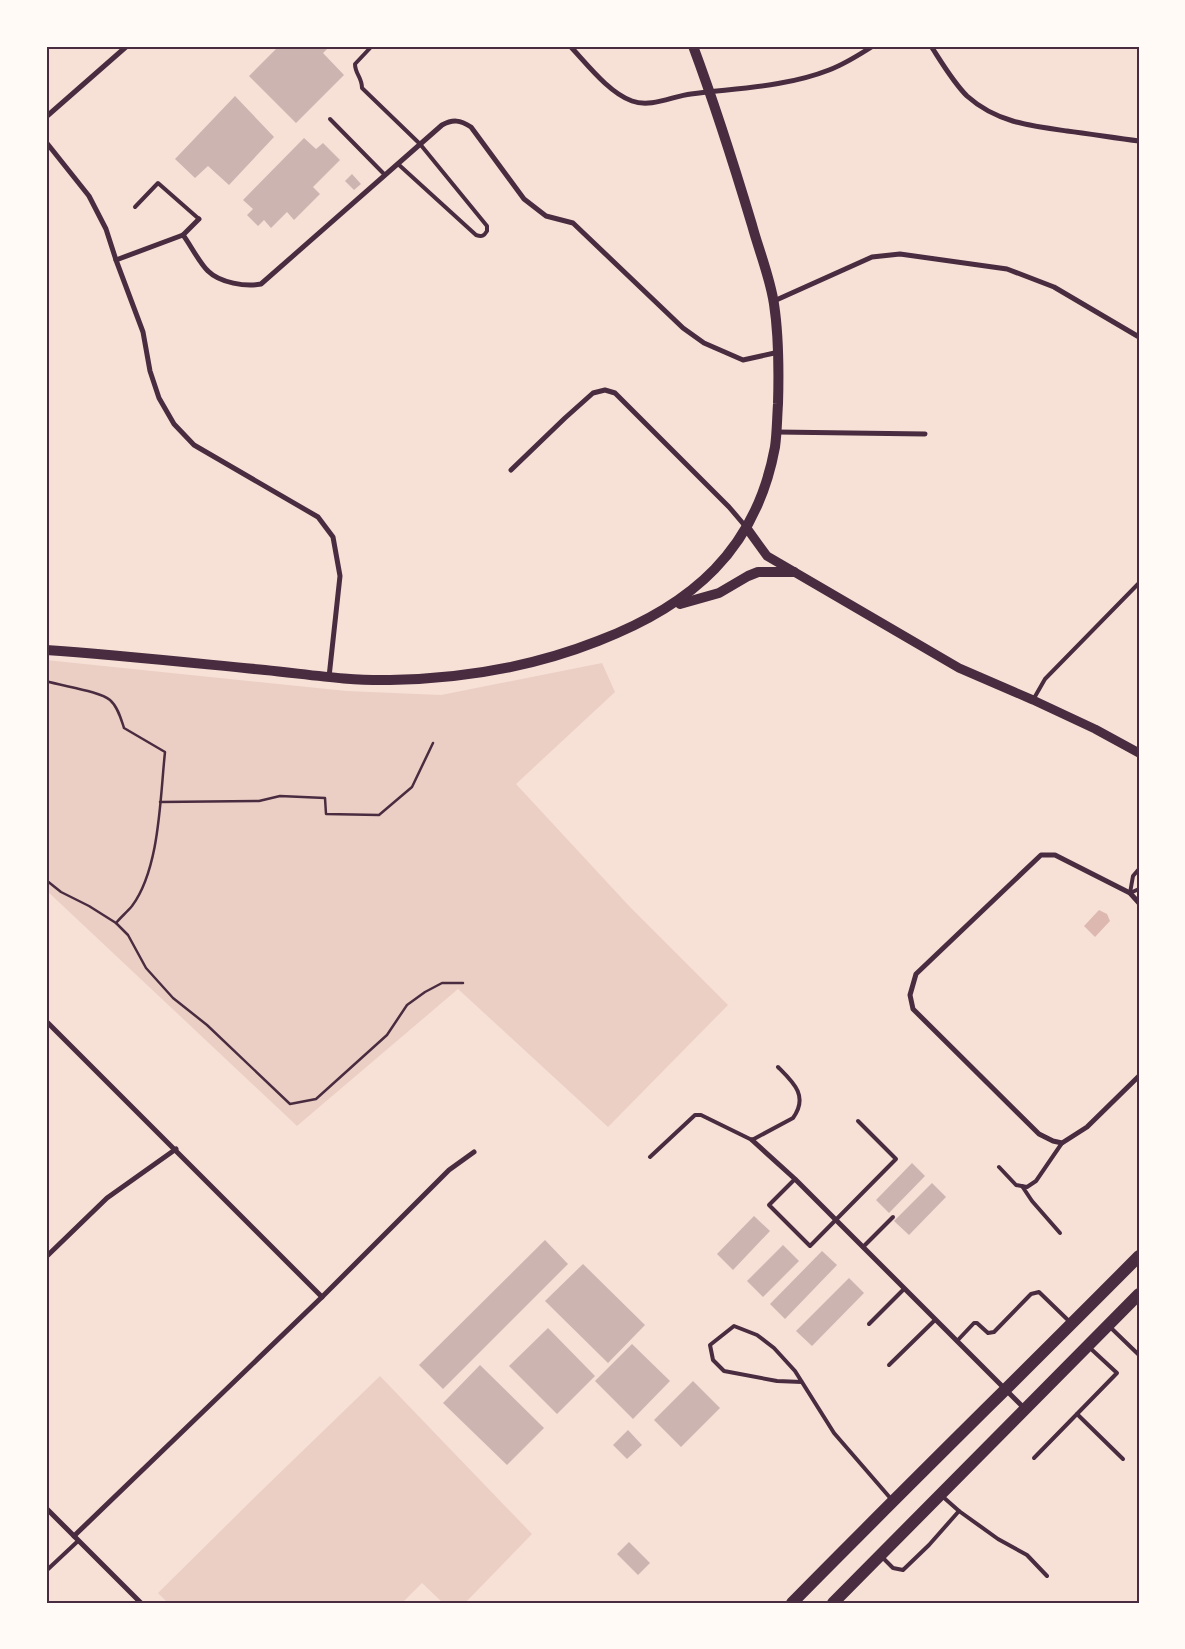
<svg xmlns="http://www.w3.org/2000/svg" width="1185" height="1649" font-family="Georgia,serif">
  <style>
    .green { fill: #ebcfc5 }
    .water { fill: #dcb8b0 }
    .building { fill: #ccb4b1 }
    .lines { fill: none; stroke-linecap: round; stroke-linejoin: round }
    .path { stroke: #4a2c40; stroke-width: 2.5 }
    .service { stroke: #4a2c40; stroke-width: 4 }
    .minor { stroke: #4a2c40; stroke-width: 5 }
    .tertiary { stroke: #4a2c40; stroke-width: 9 }
    .secondary { stroke: #4a2c40; stroke-width: 10 }
    .primary { stroke: #4a2c40; stroke-width: 12 }
    .neatline { fill: none; stroke: #4a2c40; stroke-width: 2 }
  </style>
  <rect width="100%" height="100%" fill="#f7e1d7"/>
  <g class="green">
    <path d="M46 660 347 691 441 695 602 663 615 692 516 784 630 907 728 1005 608 1127 458 989 297 1126 46 890Z"/>
    <path d="M380 1376 532 1534 465 1603H443L422 1583 402 1603H168L158 1593 258 1494Z"/>
  </g>
  <path class="water" d="M1099 910 1107 914 1110 921 1095 937 1084 926Z"/>
  <g class="building">
    <path d="M279 46H330L323 53 344 75 296 123 249 76Z"/>
    <path d="M235 96 274 137 229 185 208 166 195 178 175 159Z"/>
    <path d="M304 138 316 149 323 143 340 160 313 187 320 194 294 220 287 212 271 228 264 220 258 226 247 215 253 209 243 200Z"/>
    <path d="M352 174 361 184 354 190 345 181Z"/>
    <path d="M912 1163 925 1176 889 1213 876 1200Z"/>
    <path d="M932 1183 946 1197 909 1235 894 1221Z"/>
    <path d="M754 1216 770 1231 733 1270 717 1254Z"/>
    <path d="M545 1240 568 1264 443 1389 419 1365Z"/>
    <path d="M783 1245 799 1261 763 1297 747 1281Z"/>
    <path d="M822 1251 837 1265 785 1319 770 1304Z"/>
    <path d="M583 1264 645 1325 608 1363 545 1301Z"/>
    <path d="M849 1278 864 1293 812 1346 796 1331Z"/>
    <path d="M548 1328 595 1376 557 1414 509 1366Z"/>
    <path d="M632 1344 670 1381 633 1419 595 1381Z"/>
    <path d="M480 1365 544 1428 507 1465 443 1403Z"/>
    <path d="M693 1381 720 1408 681 1447 654 1420Z"/>
    <path d="M628 1430 642 1445 627 1459 613 1445Z"/>
    <path d="M629 1542 650 1563 638 1575 617 1554Z"/>
  </g>
  <g class="lines">
    <g class="path">
      <path d="M46 681C61 686 100 691 110 700 118 707 121 719 124 728L165 752C160 798 160 868 132 906 127 912 121 917 116 923"/>
      <path d="M160 802 259 801 280 796 325 798 326 814 379 815 412 787 433 743"/>
      <path d="M46 880 61 892 89 906 116 923 128 935 146 968 173 998 207 1025 290 1104 316 1099 387 1035 407 1005 425 992 442 983H463"/>
    </g>
    <g class="service">
      <path d="M372 46 355 64C355 74 362 77 362 88L420 144 487 226V231C484 236 482 237 476 235L398 164"/>
      <path d="M330 119 384 174"/>
      <path d="M135 207 158 183 199 219"/>
      <path d="M1033 700 1045 679 1139 583"/>
      <path d="M1130 893 1133 876 1139 869"/>
      <path d="M1130 893 1139 889"/>
      <path d="M650 1157 695 1115H701L752 1140 793 1118C809 1096 793 1082 778 1067"/>
      <path d="M999 1167 1016 1185 1027 1187 1036 1181 1062 1143"/>
      <path d="M795 1179 769 1205 810 1246 896 1159 858 1121"/>
      <path d="M1022 1186 1032 1201 1060 1233"/>
      <path d="M863 1247 893 1217"/>
      <path d="M869 1324 904 1289"/>
      <path d="M1110 1327 1139 1355"/>
      <path d="M957 1341 974 1323H977L988 1333 994 1332 1031 1294 1039 1292 1070 1322"/>
      <path d="M889 1365 935 1320"/>
      <path d="M802 1382 777 1381 724 1371 713 1360 710 1345 734 1326 757 1335 774 1348 795 1371 834 1433 892 1500"/>
      <path d="M1077 1414 1123 1459"/>
      <path d="M1034 1458 1117 1373 1090 1348"/>
      <path d="M959 1511 998 1539 1027 1555 1047 1576"/>
      <path d="M882 1557 893 1568 903 1570 929 1545 959 1511 942 1496"/>
      <path d="M46 1571 78 1541"/>
    </g>
    <g class="minor">
      <path d="M570 46C587 64 609 93 632 101 651 108 673 96 691 94 737 88 786 87 829 70 845 64 859 55 873 46"/>
      <path d="M931 46C942 63 953 82 967 96 996 122 1030 126 1067 131 1091 134 1115 138 1139 141"/>
      <path d="M46 117 127 46"/>
      <path d="M46 142 89 196 106 229 116 260 143 332 150 371 159 398 174 424 194 445 318 517 333 537 340 576 329 677"/>
      <path d="M183 235C190 244 200 264 208 271 220 283 246 287 261 284L442 125C453 119 460 120 471 127L524 199 546 216 573 223 683 328 704 343 743 360 779 352"/>
      <path d="M116 260 183 235 199 219"/>
      <path d="M774 301 872 257 900 254 1007 269 1054 287 1139 337"/>
      <path d="M777 432 925 434"/>
      <path d="M511 470 565 418 593 393 605 390 615 393 729 507 746 527"/>
      <path d="M1139 903 1130 893 1055 855H1041L916 974 910 995 913 1009 1039 1134 1053 1141 1062 1143 1087 1127 1139 1076"/>
      <path d="M46 1021 322 1297"/>
      <path d="M752 1140 795 1179 1025 1409"/>
      <path d="M46 1257 107 1198 176 1149"/>
      <path d="M46 1508 141 1603"/>
      <path d="M74 1536 322 1297 449 1170 474 1152"/>
    </g>
    <path class="tertiary" d="M746 527 767 556 959 668 1033 700 1095 729 1139 753"/>
    <g class="secondary">
      <path d="M680 604 719 593 748 576 758 572H794"/>
      <path d="M46 650C119 655 192 663 265 670 306 674 348 681 390 680 461 679 532 667 598 641 692 605 756 550 775 447 777 433 777 418 778 404 779 370 779 337 774 304 770 277 759 251 752 225 734 165 715 105 693 46"/>
    </g>
    <g class="primary">
      <path d="M792 1603C907 1486 1024 1372 1139 1256"/>
      <path d="M833 1603 1139 1294"/>
    </g>
  </g>
  <rect width="1185" height="1649" fill="none" stroke="#fffaf5" stroke-width="95"/>
  <rect x="48" y="48" width="1090" height="1554" class="neatline"/>
</svg>
